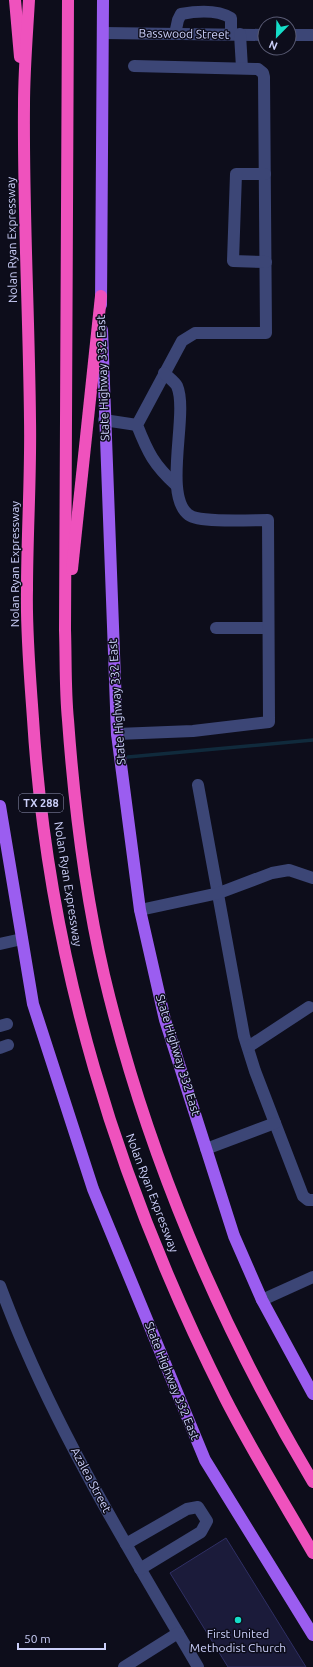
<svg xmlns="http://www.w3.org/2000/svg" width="313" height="1667" font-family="Ubuntu,sans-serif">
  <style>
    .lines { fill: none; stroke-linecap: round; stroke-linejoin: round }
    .stream { stroke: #102a3c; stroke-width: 3.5 }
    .building { fill: #1b1b3a; stroke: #2f2f64 }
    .minor { stroke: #3c4676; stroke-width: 12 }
    .major { stroke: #9b5df0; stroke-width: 12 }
    .highway { stroke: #ef52bd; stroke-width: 12 }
    .poi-dot { fill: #15ddc8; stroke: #0d0d1b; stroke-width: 1.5 }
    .labels { text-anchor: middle; stroke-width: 3; stroke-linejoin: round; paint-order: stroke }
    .shield { fill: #0d0d1b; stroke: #9396b7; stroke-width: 1 }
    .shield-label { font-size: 11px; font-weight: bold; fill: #ccd0fa }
    .street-label { font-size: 12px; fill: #ccd0fa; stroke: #0d0d1b }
    .poi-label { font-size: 12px; fill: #ccd0fa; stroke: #0d0d1b }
  </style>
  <rect width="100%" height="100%" fill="#0d0d1b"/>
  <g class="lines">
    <path class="stream" d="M128 757 313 740"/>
  </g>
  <path class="building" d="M226 1538 306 1667H228L170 1573Z"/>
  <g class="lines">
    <g class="minor">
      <path d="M103 33 265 35"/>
      <path d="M175 34 178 20 181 14C197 11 218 10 231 18V34"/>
      <path d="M240 34 242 68"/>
      <path d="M289 35H313"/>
      <path d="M134 66 258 69 263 73 264 77 266 333H195L182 341 137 425C148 453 154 465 176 485"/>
      <path d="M265 174H236L233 261 266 262"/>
      <path d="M104 420 137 425"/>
      <path d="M216 628H268"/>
      <path d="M117 734 193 731 269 722 268 520C252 520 199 523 189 515 162 496 189 413 177 386 175 382 168 377 164 373"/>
      <path d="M198 785 244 1036 255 1071 303 1196 308 1200H313"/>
      <path d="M140 910 219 893 272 873 289 870 313 878"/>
      <path d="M0 944 22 939"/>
      <path d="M0 1026 7 1024"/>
      <path d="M248 1047 309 1007"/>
      <path d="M0 1048 8 1045"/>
      <path d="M206 1149 275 1123"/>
      <path d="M0 1286C8 1307 16 1328 25 1348 73 1459 137 1563 198 1667"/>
      <path d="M262 1300 313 1277"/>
      <path d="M126 1544 187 1509 198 1507 207 1521 201 1532 140 1569"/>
      <path d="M124 1667 178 1633"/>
    </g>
    <g class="major">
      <path d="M101 305 103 0"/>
      <path d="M102 330 117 734 140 910 165 1020 234 1236 262 1300 313 1394"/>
      <path d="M0 806 33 1004 93 1189 205 1460 313 1635"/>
    </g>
    <g class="highway">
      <path d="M15 0 20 57"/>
      <path d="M29 0C27 35 24 70 24 105 23 210 29 315 30 420 31 476 27 533 27 590 26 632 30 676 33 719 48 960 117 1183 225 1398 252 1451 283 1501 313 1553"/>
      <path d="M68 0 65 630C66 660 65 690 68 720 74 803 85 893 104 975 146 1152 219 1325 313 1482"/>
      <path d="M72 569 101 296"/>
    </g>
  </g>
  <circle class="poi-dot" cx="238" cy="1620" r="4"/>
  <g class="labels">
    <rect class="shield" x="19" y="794" width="44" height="18" rx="3"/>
    <g class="shield-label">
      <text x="41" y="807">TX 288</text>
    </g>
    <g class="street-label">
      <text transform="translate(184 34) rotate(1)" y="4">Basswood Street</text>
      <text transform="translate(12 240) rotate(-91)" y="4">Nolan Ryan Expressway</text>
      <text transform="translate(103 378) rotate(-92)" y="4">State Highway 332 East</text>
      <text transform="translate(15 564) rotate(-90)" y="4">Nolan Ryan Expressway</text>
      <text transform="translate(117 702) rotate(-94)" y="4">State Highway 332 East</text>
      <text transform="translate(68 884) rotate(81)" y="4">Nolan Ryan Expressway</text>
      <text transform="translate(178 1055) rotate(73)" y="4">State Highway 332 East</text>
      <text transform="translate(152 1193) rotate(69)" y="4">Nolan Ryan Expressway</text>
      <text transform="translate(172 1381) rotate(68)" y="4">State Highway 332 East</text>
      <text transform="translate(91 1480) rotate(62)" y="4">Azalea Street</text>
    </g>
    <g class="poi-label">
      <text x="238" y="1638">First United<tspan x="238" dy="14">Methodist Church</tspan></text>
    </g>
  </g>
  <g transform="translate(277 36) rotate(203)"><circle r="19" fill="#0d0d1b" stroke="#595b74"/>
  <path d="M0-3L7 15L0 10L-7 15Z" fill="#15ddc8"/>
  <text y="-6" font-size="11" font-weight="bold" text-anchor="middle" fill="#ccd0fa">N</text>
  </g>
  <path d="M18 1643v6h87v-6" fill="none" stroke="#ccd0fa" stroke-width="2"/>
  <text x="24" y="1643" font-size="12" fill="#ccd0fa" stroke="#0d0d1b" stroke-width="3" paint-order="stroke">50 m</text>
</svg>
